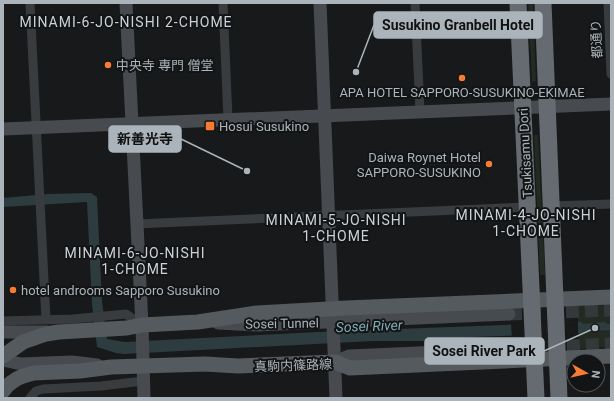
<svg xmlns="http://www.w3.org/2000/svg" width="614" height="401" font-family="Roboto,'Noto Sans JP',sans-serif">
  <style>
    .green { fill: #232a22 }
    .water { fill: #2d3c3f }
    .pier { fill: #18191a }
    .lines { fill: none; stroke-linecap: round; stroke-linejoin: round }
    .secondary-tunnel { stroke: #35383a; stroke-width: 13; stroke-dasharray: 13 6; stroke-linecap: butt }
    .street { stroke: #393c3f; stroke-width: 9 }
    .secondary { stroke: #474b4f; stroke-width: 13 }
    .primary { stroke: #555a5e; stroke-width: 15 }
    .highway { stroke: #656b70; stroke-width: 17 }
    .poi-dot { fill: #f67c34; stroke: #131415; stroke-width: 1.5 }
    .labels { text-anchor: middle; stroke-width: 4; stroke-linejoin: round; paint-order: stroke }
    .street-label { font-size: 13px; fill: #aab4ba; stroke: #131415 }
    .poi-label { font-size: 13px; fill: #aab4ba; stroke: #131415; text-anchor: start }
    .neighbourhood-label { font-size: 14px; letter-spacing: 1px; fill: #cbd1d6; stroke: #131415 }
    .water-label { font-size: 14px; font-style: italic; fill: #81acb5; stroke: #131415 }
    .leader { fill: none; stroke: #aab4ba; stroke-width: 1.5 }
    .callout-dot { fill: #aab4ba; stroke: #131415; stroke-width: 1.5 }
    .callout { fill: #aab4ba; stroke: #aab4ba; stroke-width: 1.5 }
    .callout-label { font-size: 14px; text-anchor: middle; font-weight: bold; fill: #111 }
  </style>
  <rect width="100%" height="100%" fill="#18191a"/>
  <g class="green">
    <path d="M528 3H533L536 81 532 82Z"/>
    <path d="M534 135H538L545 275H540Z"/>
    <path d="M611 305V347L579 349 577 306Z"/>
  </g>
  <path class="water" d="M91 193 97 197 102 302 107 339 125 342 318 332 581 322 583 324 605 322 607 324H611V330L584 331 581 333 473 337 423 341H373L124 354 116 353 97 347 92 304 87 202 3 207V198L48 194Z"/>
  <path class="pier" d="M578 322V334L512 338 511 324Z"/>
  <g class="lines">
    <g class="secondary-tunnel">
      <path d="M509 314 611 310"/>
      <path d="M510 349 611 344"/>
    </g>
    <g class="street">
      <path d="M30 3 46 320"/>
      <path d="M223 3 228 119"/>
      <path d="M415 3 420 111"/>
      <path d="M608 3 611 74"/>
      <path d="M551 206 611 204"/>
      <path d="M136 224 527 207"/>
      <path d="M3 321 73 319 126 314 142 325"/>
      <path d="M30 398 36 391 43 389 101 386 143 381"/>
    </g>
    <g class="secondary">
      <path d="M126 3 142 325 144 398"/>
      <path d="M320 3 336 398"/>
      <path d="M3 129 611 104"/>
      <path d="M218 323 257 325 509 314"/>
      <path d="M3 332H47"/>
      <path d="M3 360 21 364 72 362 97 365"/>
      <path d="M335 362 349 356 510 349"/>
    </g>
    <g class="primary">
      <path d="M3 356 23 342 46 334 59 332 127 328 142 325 198 322 257 313 346 308 611 297"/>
      <path d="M3 391C11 380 21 376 34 373L80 371 111 367 205 364 238 366 335 362 350 368 611 356"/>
    </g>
    <g class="highway">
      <path d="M518 3 536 398"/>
      <path d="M543 3 559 398"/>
    </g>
  </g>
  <g class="poi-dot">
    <circle cx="108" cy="65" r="4"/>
    <circle cx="462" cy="78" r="4"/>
    <rect x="205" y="121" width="10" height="10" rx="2"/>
    <circle cx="489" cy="164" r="4"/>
    <circle cx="13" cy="290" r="4"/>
  </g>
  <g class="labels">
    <g class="street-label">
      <text transform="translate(596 39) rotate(-93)" y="5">都通り</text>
      <text transform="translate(525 153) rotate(-93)" y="5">Tsukisamu Dori</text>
      <text transform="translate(282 323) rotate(-1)" y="5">Sosei Tunnel</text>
      <text transform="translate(293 365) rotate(-2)" y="5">真駒内篠路線</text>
    </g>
    <g class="poi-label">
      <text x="116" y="70">中央寺 専門 僧堂</text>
      <text x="462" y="97" text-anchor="middle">APA HOTEL SAPPORO-SUSUKINO-EKIMAE</text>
      <text x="219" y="131">Hosui Susukino</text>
      <text x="481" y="162" text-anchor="end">Daiwa Roynet Hotel<tspan x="481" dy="15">SAPPORO-SUSUKINO</tspan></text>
      <text x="21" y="295">hotel androoms Sapporo Susukino</text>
    </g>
    <g class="neighbourhood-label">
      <text x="126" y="27">MINAMI-6-JO-NISHI 2-CHOME</text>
      <text x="526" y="220">MINAMI-4-JO-NISHI<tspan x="526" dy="16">1-CHOME</tspan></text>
      <text x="336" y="225">MINAMI-5-JO-NISHI<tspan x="336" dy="16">1-CHOME</tspan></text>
      <text x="135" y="258">MINAMI-6-JO-NISHI<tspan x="135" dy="16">1-CHOME</tspan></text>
    </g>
    <g class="water-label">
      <text transform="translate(369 326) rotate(-2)" y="5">Sosei River</text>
    </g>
  </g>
  <path class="leader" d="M356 72L374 25M247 171L181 139M595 328L544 351"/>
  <g class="callout-dot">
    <circle cx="356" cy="72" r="4"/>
    <circle cx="247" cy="171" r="4"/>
    <circle cx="595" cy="328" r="4"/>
  </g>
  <g class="callout">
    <rect x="374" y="12" width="168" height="26" rx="4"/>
    <rect x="109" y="126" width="72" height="26" rx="4"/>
    <rect x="425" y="338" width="119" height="26" rx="4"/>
  </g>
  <g class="callout-label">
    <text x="458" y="30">Susukino Granbell Hotel</text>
    <text x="145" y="144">新善光寺</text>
    <text x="484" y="356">Sosei River Park</text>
  </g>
  <rect width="614" height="401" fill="none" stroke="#aab4ba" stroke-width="8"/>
  <g transform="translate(586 373) rotate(98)"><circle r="19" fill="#131415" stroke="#4f5457"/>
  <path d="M0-3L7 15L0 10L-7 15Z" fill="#f67c34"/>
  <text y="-6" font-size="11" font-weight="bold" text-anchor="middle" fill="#aab4ba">N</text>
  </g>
</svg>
